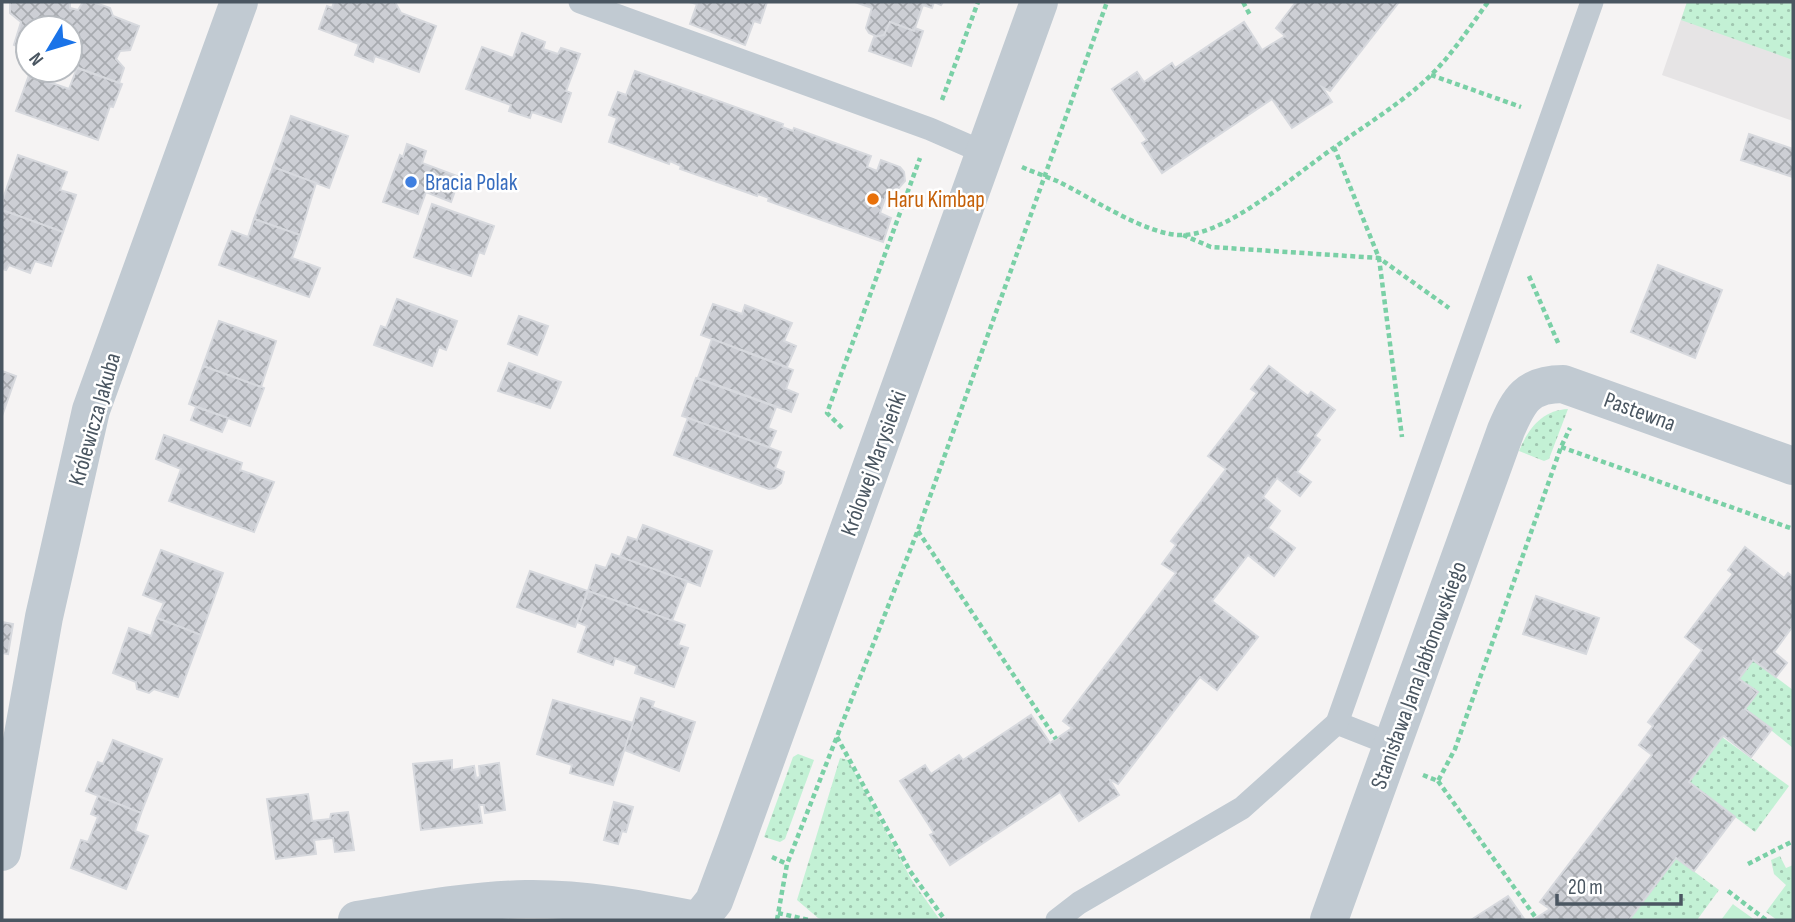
<svg xmlns="http://www.w3.org/2000/svg" width="1795" height="922" font-family="'Sofia Sans Condensed',sans-serif">
  <style>
    .education { fill: #e6e4e5 }
    .grass { fill: url(#grass-dots) }
    .garden { fill: #c3f1d5 }
    .building { fill: url(#building-cross-hatch); stroke: #d7d9de; stroke-width: 2 }
    .lines { fill: none; stroke-linecap: round; stroke-linejoin: round }
    .path { stroke: #7ad0a6; stroke-width: 4.5; stroke-dasharray: 5 3.5; stroke-linecap: butt }
    .service { stroke: #c1cad2; stroke-width: 23 }
    .minor { stroke: #c1cad2; stroke-width: 38 }
    .shop-dot { fill: #3f7fe0; stroke: #fff; stroke-width: 2.5 }
    .food-dot { fill: #e8710a; stroke: #fff; stroke-width: 2.5 }
    .labels { text-anchor: middle; stroke-width: 5; stroke-linejoin: round; paint-order: stroke }
    .shop-label { font-size: 23px; fill: #366cbe; stroke: #fff; text-anchor: start }
    .food-label { font-size: 23px; fill: #c56008; stroke: #fff; text-anchor: start }
    .street-label { font-size: 23px; fill: #4a5661; stroke: #fff }
  </style>
  <defs>
    <pattern id="grass-dots" width="8" height="8" patternUnits="userSpaceOnUse" patternTransform="scale(1.75)"><rect width="8" height="8" fill="#c3f1d5"/><path d="M2 2h.1M6 6h.1" fill="none" stroke="#a0c6b0" stroke-width="1.8" stroke-linecap="round"/></pattern>
    <pattern id="building-cross-hatch" width="8" height="8" patternUnits="userSpaceOnUse" patternTransform="scale(1.75)"><rect width="8" height="8" fill="#cdcfd5"/><path d="M0 0l8 8M0 8l8-8" fill="none" stroke="#a8abb0"/></pattern>
  </defs>
  <rect width="100%" height="100%" fill="#f5f3f3"/>
  <path class="education" d="M1687 2H1793V121L1662 75Z"/>
  <g class="grass">
    <path d="M1687 2H1793V60L1681 20Z"/>
    <path d="M1568 409 1549 459 1544 461 1519 451C1528 429 1542 410 1568 409Z"/>
    <path d="M1753 660 1793 690V748L1745 709 1757 692 1739 679Z"/>
    <path d="M1722 737 1789 786 1755 832 1689 782Z"/>
    <path d="M798 754 814 760 785 839 780 842 764 837 793 757Z"/>
    <path d="M840 758 848 760 911 879 940 920H826L818 918 797 900Z"/>
    <path d="M1780 856 1786 868 1793 865V920H1777L1766 912 1786 885 1774 874 1771 860Z"/>
    <path d="M1676 858 1719 890 1697 920H1628Z"/>
  </g>
  <path class="garden" d="M1733 904 1734 905 1755 920H1721Z"/>
  <g class="building">
    <path d="M10 2H70V8L78 10 83 2H93L110 8 113 16 139 26 130 50 120 51 116 59 124 68 119 83 70 65V28H28V50L14 45 21 22 10 13Z"/>
    <path d="M334 2H395L401 13 436 26 419 72 375 56 373 62 355 55 359 44 319 29 327 6 332 8Z"/>
    <path d="M689 2H767L760 23 754 21 745 45 690 24 697 4Z"/>
    <path d="M855 2H943L941 5 934 2 932 8 923 5 914 31 890 22 884 35 878 37 869 33 866 28 872 8Z"/>
    <path d="M1296 2H1399L1330 91 1322 87 1332 102 1292 128 1272 99 1162 173 1142 143 1147 140 1112 89 1137 72 1144 82 1172 63 1175 68 1244 22 1262 50 1285 36 1276 28Z"/>
    <path d="M890 22 914 31 915 28 923 31 911 66 869 51 874 37 884 35Z"/>
    <path d="M522 33 545 42 543 49 558 54 561 48 580 54 566 91 571 93 561 122 532 112 530 118 509 111 511 105 466 89 482 47 513 58Z"/>
    <path d="M77 68 122 84 113 107 110 106 98 140 16 111 29 75 69 89Z"/>
    <path d="M635 71 783 124 782 127 793 131 794 128 871 156 867 167 877 171 881 160 900 167 904 172 905 181 897 190H888L880 213 891 218 883 242 768 201 769 198 758 194 757 196 680 169 681 166 670 161 669 164 609 142 617 118 609 115 618 92 626 95Z"/>
    <path d="M291 116 348 136 329 188 273 167Z"/>
    <path d="M1749 134 1793 149V177L1741 160Z"/>
    <path d="M407 144 426 151 422 163 460 177 451 202 426 192 418 214 383 202 400 155 403 157Z"/>
    <path d="M18 155 67 172 60 190 76 195 63 232 2 210V202Z"/>
    <path d="M273 167 316 183 300 235 254 219Z"/>
    <path d="M432 204 494 226 484 254 479 252 471 276 414 257Z"/>
    <path d="M2 210 63 232 51 266 35 261 30 273 9 265 6 270 2 269Z"/>
    <path d="M254 219 300 235 292 258 320 268 309 297 219 265 232 231 248 237Z"/>
    <path d="M1658 265 1722 290 1695 358 1631 332Z"/>
    <path d="M397 299 457 321 446 350 439 347 432 366 374 345 381 326 386 328Z"/>
    <path d="M713 304 742 314 745 305 792 323 784 341 796 346 787 367 701 335Z"/>
    <path d="M519 316 548 326 537 355 508 344Z"/>
    <path d="M219 321 276 341 261 387 203 366Z"/>
    <path d="M712 339 793 370 786 389 798 394 791 412 698 378Z"/>
    <path d="M509 363 561 382 550 408 498 391Z"/>
    <path d="M203 366 264 388 250 426 189 404Z"/>
    <path d="M1269 366 1308 396 1311 392 1335 410 1315 436 1320 440 1297 472 1311 482 1300 496 1277 478 1263 497 1280 511 1268 528 1295 548 1274 576 1248 555 1212 601 1258 637 1217 690 1200 677 1118 784 1109 779 1119 795 1079 821 1060 792 950 865 930 835 934 833 900 781 925 765 931 774 959 755 963 760 1031 715 1050 743 1072 728 1063 721 1176 573 1162 564 1176 545 1171 541 1226 469 1208 456 1257 393 1251 389Z"/>
    <path d="M2 371 16 376 2 416Z"/>
    <path d="M696 378 776 407 768 428 776 431 769 447 682 416Z"/>
    <path d="M196 407 228 418 222 432 191 420Z"/>
    <path d="M688 418 781 452 775 468 784 472 781 483 775 488 769 489 674 455Z"/>
    <path d="M164 435 242 463 240 470 274 482 254 532 169 501 181 469 156 459Z"/>
    <path d="M643 525 712 551 700 586 620 557 628 537 637 540Z"/>
    <path d="M1745 547 1784 578 1788 573 1793 577V626L1774 652 1787 663 1776 677 1753 660 1739 679 1758 692 1745 709 1772 729 1751 757 1724 736 1722 737 1689 782 1735 817 1694 871 1676 858 1629 920H1533L1550 909 1540 902 1652 755 1639 745 1653 726 1648 722 1702 650 1685 637 1733 574 1728 570Z"/>
    <path d="M161 550 223 573 201 635 157 618 164 603 143 595Z"/>
    <path d="M612 554 687 581 672 621 588 591 596 565 606 568Z"/>
    <path d="M530 571 588 591 575 627 517 607Z"/>
    <path d="M588 591 685 625 678 645 688 648 674 687 635 673 637 666 615 658 613 665 578 652 587 626 577 622Z"/>
    <path d="M1536 596 1599 618 1586 654 1523 634Z"/>
    <path d="M157 618 201 635 178 697 154 689 149 693 137 689 136 682 113 673 129 628 151 636Z"/>
    <path d="M2 622 13 624 8 654 2 653Z"/>
    <path d="M641 698 654 702 652 707 695 722 679 771 624 750Z"/>
    <path d="M553 700 633 723 613 785 570 773 572 765 537 754Z"/>
    <path d="M113 740 162 759 141 813 86 791 98 762 103 764Z"/>
    <path d="M452 760V770L474 766 476 778 480 777 479 766 499 763 505 810 485 813 484 805H479L482 823 421 830 413 764Z"/>
    <path d="M308 794 312 821 330 819 331 814 348 812 354 850 335 852 333 838 314 840 316 854 276 859 267 799Z"/>
    <path d="M98 796 141 813 135 831 148 836 126 889 71 868 81 840 88 842 98 817 91 814Z"/>
    <path d="M614 802 633 807 626 832 622 831 618 844 604 840Z"/>
    <path d="M1508 896 1525 920H1471Z"/>
  </g>
  <g class="lines">
    <g class="path">
      <path d="M1243 2 1250 15"/>
      <path d="M1431 75 1521 107"/>
      <path d="M942 100 978 2"/>
      <path d="M1334 147 1379 258 1402 437"/>
      <path d="M1022 167C1033 172 1045 176 1057 181 1089 196 1148 237 1184 235 1229 233 1297 173 1335 147 1367 124 1400 104 1429 77 1452 55 1469 28 1488 2"/>
      <path d="M1183 235 1211 247 1379 258 1449 308"/>
      <path d="M1529 276 1559 345"/>
      <path d="M842 428 827 413 920 158"/>
      <path d="M1561 447 1793 529"/>
      <path d="M918 531 1056 739"/>
      <path d="M837 737 910 871 945 920"/>
      <path d="M1423 775 1438 781 1455 749 1561 447 1570 428"/>
      <path d="M1438 781 1536 918"/>
      <path d="M772 857 787 864"/>
      <path d="M1748 864 1793 841"/>
      <path d="M1728 891 1766 920"/>
      <path d="M778 913 809 920"/>
      <path d="M777 920 787 864 918 530 1107 2"/>
    </g>
    <g class="service">
      <path d="M580 2 930 129 985 153"/>
      <path d="M1337 723 1393 745"/>
      <path d="M1057 920 1079 903 1242 808 1337 723 1592 2"/>
    </g>
    <g class="minor">
      <path d="M2 852 44 617 91 410 239 2"/>
      <path d="M357 920C413 911 470 900 526 899 583 898 640 909 696 920"/>
      <path d="M699 920 714 901 736 842 1039 2"/>
      <path d="M1329 920 1506 430C1519 400 1527 384 1563 384L1793 466"/>
    </g>
  </g>
  <circle class="shop-dot" cx="411" cy="182" r="7"/>
  <circle class="food-dot" cx="873" cy="199" r="7"/>
  <g class="labels">
    <g class="shop-label">
      <text x="425" y="190">Bracia Polak</text>
    </g>
    <g class="food-label">
      <text x="887" y="207">Haru Kimbap</text>
    </g>
    <g class="street-label">
      <text transform="translate(1640 411) rotate(20)" y="8">Pastewna</text>
      <text transform="translate(94 419) rotate(-74)" y="8">Królewicza Jakuba</text>
      <text transform="translate(873 463) rotate(-70)" y="8">Królowej Marysieńki</text>
      <text transform="translate(1418 675) rotate(-70)" y="8">Stanisława Jana Jabłonowskiego</text>
    </g>
  </g>
  <rect width="1795" height="922" fill="none" stroke="#4a5661" stroke-width="7"/>
  <g transform="translate(49 49) rotate(232)"><circle r="33" fill="#ffffff" stroke="#b7bbc0" stroke-width="2"/>
  <path d="M0-5L12 26L0 18L-12 26Z" fill="#1a73e8"/>
  <text y="-10" font-size="19" font-weight="bold" text-anchor="middle" fill="#4a5661">N</text>
  </g>
  <path d="M1557 894v10h124v-10" fill="none" stroke="#4a5661" stroke-width="3.5"/>
  <text x="1568" y="894" font-size="21" fill="#4a5661" stroke="#ffffff" stroke-width="5" paint-order="stroke">20 m</text>
</svg>
